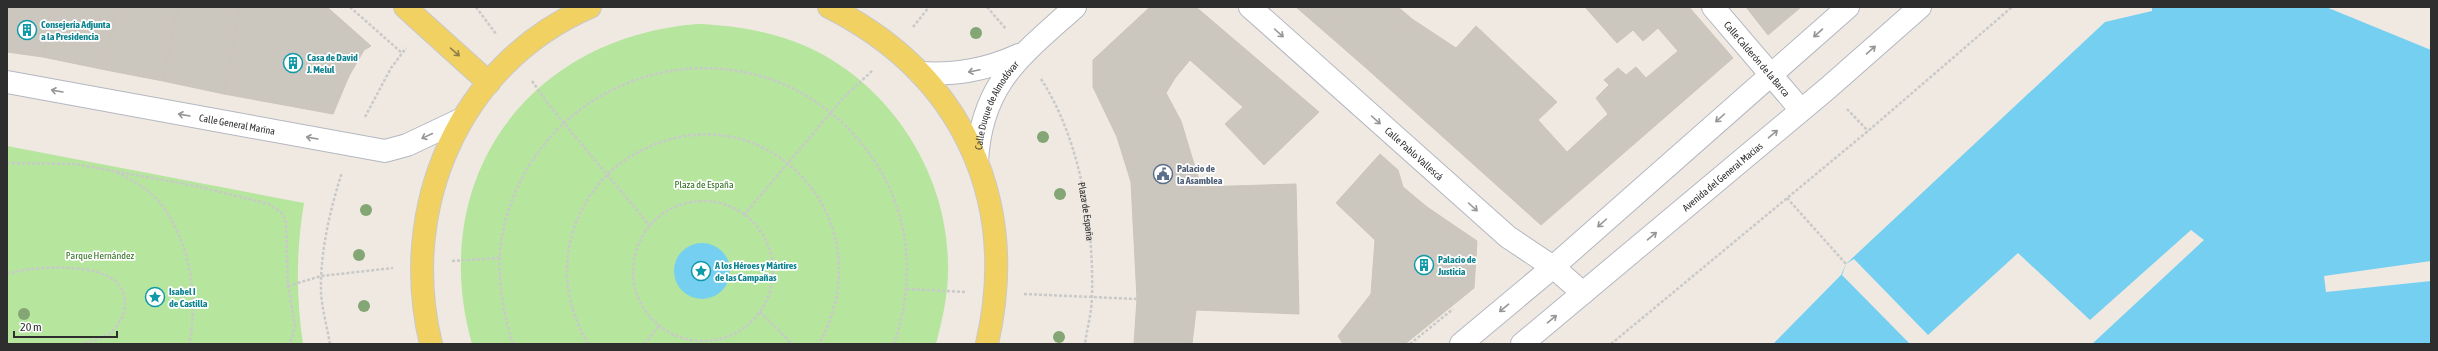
<svg xmlns="http://www.w3.org/2000/svg" width="2438" height="351" font-family="'Asap Condensed',sans-serif">
  <style>
    .green { fill: #b6e59e }
    .water { fill: #75cff0 }
    .pier { fill: #efe9e1 }
    .building { fill: #cbc7bf; stroke: #cbc5ba }
    .lines { fill: none; stroke-linecap: round; stroke-linejoin: round }
    .minor-casing { stroke: #b4b7c1; stroke-width: 24 }
    .major-casing { stroke: #c9c9c9; stroke-width: 24 }
    .path { stroke: #c9c9c9; stroke-width: 2.5; stroke-dasharray: 3 2; stroke-linecap: butt }
    .minor { stroke: #fff; stroke-width: 22 }
    .major { stroke: #f2d163; stroke-width: 22 }
    .tree { fill: #84a574 }
    .oneway { stroke: #969696 }
    .oneway2 { stroke: #908048 }
    .labels { text-anchor: middle; stroke-width: 3.5; stroke-linejoin: round; paint-order: stroke }
    .culture-label { font-size: 10px; font-weight: bold; fill: #0d838f; stroke: #fff; text-anchor: start }
    .street-label { font-size: 10px; fill: #2e2e2e; stroke: #fff }
    .service-label { font-size: 10px; font-weight: bold; fill: #4e5e75; stroke: #fff; text-anchor: start }
    .park-label { font-size: 10px; fill: #2c6e1b; stroke: #fff }
  </style>
  <rect width="100%" height="100%" fill="#efe9e1"/>
  <g class="green">
    <path d="M697 24C727 25 755 29 784 38 879 68 947 164 948 263 949 291 943 317 936 344H472C426 179 527 38 697 24Z"/>
    <path d="M7 146 304 203C296 250 296 297 303 344H7Z"/>
  </g>
  <g class="water">
    <path d="M2152 7H2326L2431 50V344H1773L1841 275 1846 264 2105 22 2152 11Z"/>
    <circle cx="702" cy="271" r="28"/>
  </g>
  <g class="pier">
    <path d="M2191 230 2204 240 2092 344H1910L1842 275 1846 264 1854 259 1928 335 2018 253 2090 320Z"/>
    <path d="M2431 261V281L2326 292 2324 276Z"/>
  </g>
  <g class="building">
    <path d="M7 7H51L43 57 7 52Z"/>
    <path d="M51 7H116L106 70 43 57Z"/>
    <path d="M116 7H178L163 81 106 70Z"/>
    <path d="M178 7H240L224 94 163 81Z"/>
    <path d="M240 7H327L371 46 364 50 349 76 333 114 224 94Z"/>
    <path d="M1150 7H1196L1319 112 1264 165 1225 124 1243 107 1190 60 1175 78 1166 93 1181 121 1201 187 1296 184 1299 314 1196 310 1192 344H1134L1137 299 1131 182 1117 137 1093 87V60Z"/>
    <path d="M1296 7H1352L1326 33Z"/>
    <path d="M1352 7H1398L1412 19 1365 67 1326 33Z"/>
    <path d="M1585 7H1689L1733 58 1541 225 1365 67 1412 19 1456 48 1476 26 1557 102 1538 120 1567 152 1608 114 1596 98 1609 85 1604 80 1618 68 1626 75 1636 67 1646 78 1678 51 1658 28 1643 41 1633 30 1617 43Z"/>
    <path d="M1746 7H1801L1768 35Z"/>
    <path d="M1380 154 1398 170 1403 187 1427 207 1477 241 1474 288 1405 344H1343L1338 336 1371 294 1375 240 1336 203Z"/>
  </g>
  <g class="lines">
    <defs>
      <g id="minor">
        <path id="s2" d="M1250 7 1508 237 1553 267 1583 293"/>
        <path id="s3" d="M1713 7 1801 110"/>
        <path d="M920 73C956 75 986 70 1019 55"/>
        <path id="s4" d="M7 82 385 151 407 145 462 119"/>
        <path id="s5" d="M977 162C981 83 1021 56 1075 7"/>
        <path d="M1461 344 1553 267 1848 7"/>
        <path id="s6" d="M1522 344 1828 88 1920 7"/>
      </g>
      <g id="major">
        <path d="M405 7 489 83"/>
        <path d="M829 7C962 74 1020 199 987 344"/>
        <path d="M431 344C398 209 458 64 590 7"/>
      </g>
    </defs>
    <use href="#minor" class="minor-casing"/>
    <use href="#major" class="major-casing"/>
    <g class="path">
      <path d="M350 7 402 53"/>
      <path d="M476 7 496 34"/>
      <path d="M987 7 1006 29"/>
      <path d="M913 27 929 7"/>
      <path id="s1" d="M1041 79C1080 139 1094 225 1092 296 1092 312 1087 328 1085 344"/>
      <path d="M532 81 549 105 650 226"/>
      <path d="M1847 109 1868 131"/>
      <path d="M365 117 391 68 406 48"/>
      <path d="M7 163 75 164 196 186 269 204 283 214 286 223 288 286 295 326 290 344"/>
      <path d="M117 172C132 180 150 190 161 204 190 241 199 299 189 344"/>
      <path d="M1787 198 1846 264"/>
      <circle cx="703" cy="271" r="70"/>
      <path d="M744 215 844 97 873 70"/>
      <path d="M452 261 500 258"/>
      <path d="M7 274C31 266 93 263 114 280 132 294 126 320 110 333 102 339 91 341 82 344"/>
      <path d="M288 286 321 276 393 268"/>
      <path d="M907 289 965 292"/>
      <path d="M1024 294 1137 299"/>
      <path d="M760 312 792 344"/>
      <path d="M330 344C327 327 322 309 321 292 320 252 330 210 342 172"/>
      <path d="M513 344C501 307 495 266 504 227 533 100 672 33 790 87 827 105 858 133 879 168 912 223 914 285 894 344"/>
      <path d="M588 344C566 306 560 264 576 223 587 194 607 170 633 155 758 82 890 216 819 344"/>
      <path d="M644 344 660 325"/>
      <path d="M1410 344 1453 309"/>
      <path d="M1611 344 1868 131 2012 7"/>
    </g>
    <use href="#minor" class="minor"/>
    <use href="#major" class="major"/>
  </g>
  <g class="tree">
    <circle cx="976" cy="33" r="6"/>
    <circle cx="1043" cy="137" r="6"/>
    <circle cx="1060" cy="194" r="6"/>
    <circle cx="366" cy="210" r="6"/>
    <circle cx="359" cy="255" r="6"/>
    <circle cx="364" cy="306" r="6"/>
    <circle cx="24" cy="314" r="6"/>
    <circle cx="1059" cy="337" r="6"/>
  </g>
  <defs><path id="oneway-shaft" d="M-6 0H5M1.5-3L5.5 0L1.5 3" fill="none" stroke-width="1.6" stroke-linecap="round" stroke-linejoin="round"/></defs>
  <g class="oneway">
    <use href="#oneway-shaft" transform="translate(1279 33) rotate(42)"/>
    <use href="#oneway-shaft" transform="translate(1818 33) rotate(139)"/>
    <use href="#oneway-shaft" transform="translate(1871 50) rotate(-41)"/>
    <use href="#oneway-shaft" transform="translate(974 71) rotate(168)"/>
    <use href="#oneway-shaft" transform="translate(57 91) rotate(-170)"/>
    <use href="#oneway-shaft" transform="translate(184 115) rotate(-170)"/>
    <use href="#oneway-shaft" transform="translate(1720 118) rotate(138)"/>
    <use href="#oneway-shaft" transform="translate(1376 120) rotate(42)"/>
    <use href="#oneway-shaft" transform="translate(1773 134) rotate(-40)"/>
    <use href="#oneway-shaft" transform="translate(427 136) rotate(155)"/>
    <use href="#oneway-shaft" transform="translate(312 138) rotate(-170)"/>
    <use href="#oneway-shaft" transform="translate(1473 207) rotate(42)"/>
    <use href="#oneway-shaft" transform="translate(1602 223) rotate(138)"/>
    <use href="#oneway-shaft" transform="translate(1652 236) rotate(-40)"/>
    <use href="#oneway-shaft" transform="translate(1504 308) rotate(140)"/>
    <use href="#oneway-shaft" transform="translate(1552 319) rotate(-40)"/>
  </g>
  <use class="oneway2" href="#oneway-shaft" transform="translate(455 52) rotate(41)"/>
  <defs>
    <symbol id="building-ring" viewBox="-11 -11 22 22"><circle r="9.5" fill="#fff" stroke="#0f9aa8" stroke-width="1.5"/><path d="M-4-6H4V6H1V3H-1V6H-4ZM-2.5-4.3h1.7v1.8h-1.7ZM.8-4.3h1.7v1.8H.8ZM-2.5-1h1.7V.8h-1.7ZM.8-1h1.7V.8H.8Z" fill="#0f9aa8"/></symbol>
    <symbol id="civic-ring" viewBox="-11 -11 22 22"><circle r="9.5" fill="#fff" stroke="#5c6f8a" stroke-width="1.5"/><path d="M-.6-6.5H3V-4.5H.6V-3L4-1V1h2V6H-6V1h2V-1L-.6-3ZM-1.2 2.5V6h2.4V2.5Z" fill="#5c6f8a"/></symbol>
    <symbol id="sight-ring" viewBox="-11 -11 22 22"><circle r="9.5" fill="#fff" stroke="#0f9aa8" stroke-width="1.5"/><path d="M0-6L1.8-2.2L6-1.7L2.9 1.2L3.7 5.4L0 3.3L-3.7 5.4L-2.9 1.2L-6-1.7L-1.8-2.2Z" fill="#0f9aa8"/></symbol>
  </defs>
  <g fill-rule="evenodd">
    <use href="#building-ring" x="16" y="19" width="22" height="22"/>
    <use href="#building-ring" x="282" y="52" width="22" height="22"/>
    <use href="#civic-ring" x="1152" y="163" width="22" height="22"/>
    <use href="#building-ring" x="1413" y="254" width="22" height="22"/>
    <use href="#sight-ring" x="690" y="260" width="22" height="22"/>
    <use href="#sight-ring" x="144" y="286" width="22" height="22"/>
  </g>
  <g class="labels">
    <g class="culture-label">
      <text x="41" y="28">Consejería Adjunta<tspan x="41" dy="12">a la Presidencia</tspan></text>
      <text x="307" y="61">Casa de David<tspan x="307" dy="12">J. Melul</tspan></text>
      <text x="1438" y="263">Palacio de<tspan x="1438" dy="12">Justicia</tspan></text>
      <text x="715" y="269">A los Héroes y Mártires<tspan x="715" dy="12">de las Campañas</tspan></text>
      <text x="169" y="295">Isabel I<tspan x="169" dy="12">de Castilla</tspan></text>
    </g>
    <g class="street-label">
      <text dy="4" stroke="none"><textPath href="#s3" startOffset="68">Calle Calderón de la Barca</textPath></text>
      <text dy="4" stroke="none"><textPath href="#s5" startOffset="61">Calle Duque de Almodóvar</textPath></text>
      <text dy="4" stroke="none"><textPath href="#s4" startOffset="234">Calle General Marina</textPath></text>
      <text dy="4" stroke="none"><textPath href="#s2" startOffset="220">Calle Pablo Vallescá</textPath></text>
      <text dy="4" stroke="none"><textPath href="#s6" startOffset="261">Avenida del General Macias</textPath></text>
      <text dy="4" stroke="none"><textPath href="#s1" startOffset="141">Plaza de España</textPath></text>
    </g>
    <g class="service-label">
      <text x="1177" y="172">Palacio de<tspan x="1177" dy="12">la Asamblea</tspan></text>
    </g>
    <g class="park-label">
      <text x="704" y="188">Plaza de España</text>
      <text x="100" y="259">Parque Hernández</text>
    </g>
  </g>
  <rect width="2438" height="351" fill="none" stroke="#2e2e2e" stroke-width="16"/>
  <path d="M14 331v6h103v-6" fill="none" stroke="#2e2e2e" stroke-width="2"/>
  <text x="20" y="331" font-size="12" fill="#2e2e2e" stroke="#ffffff" stroke-width="3" paint-order="stroke">20 m</text>
</svg>
